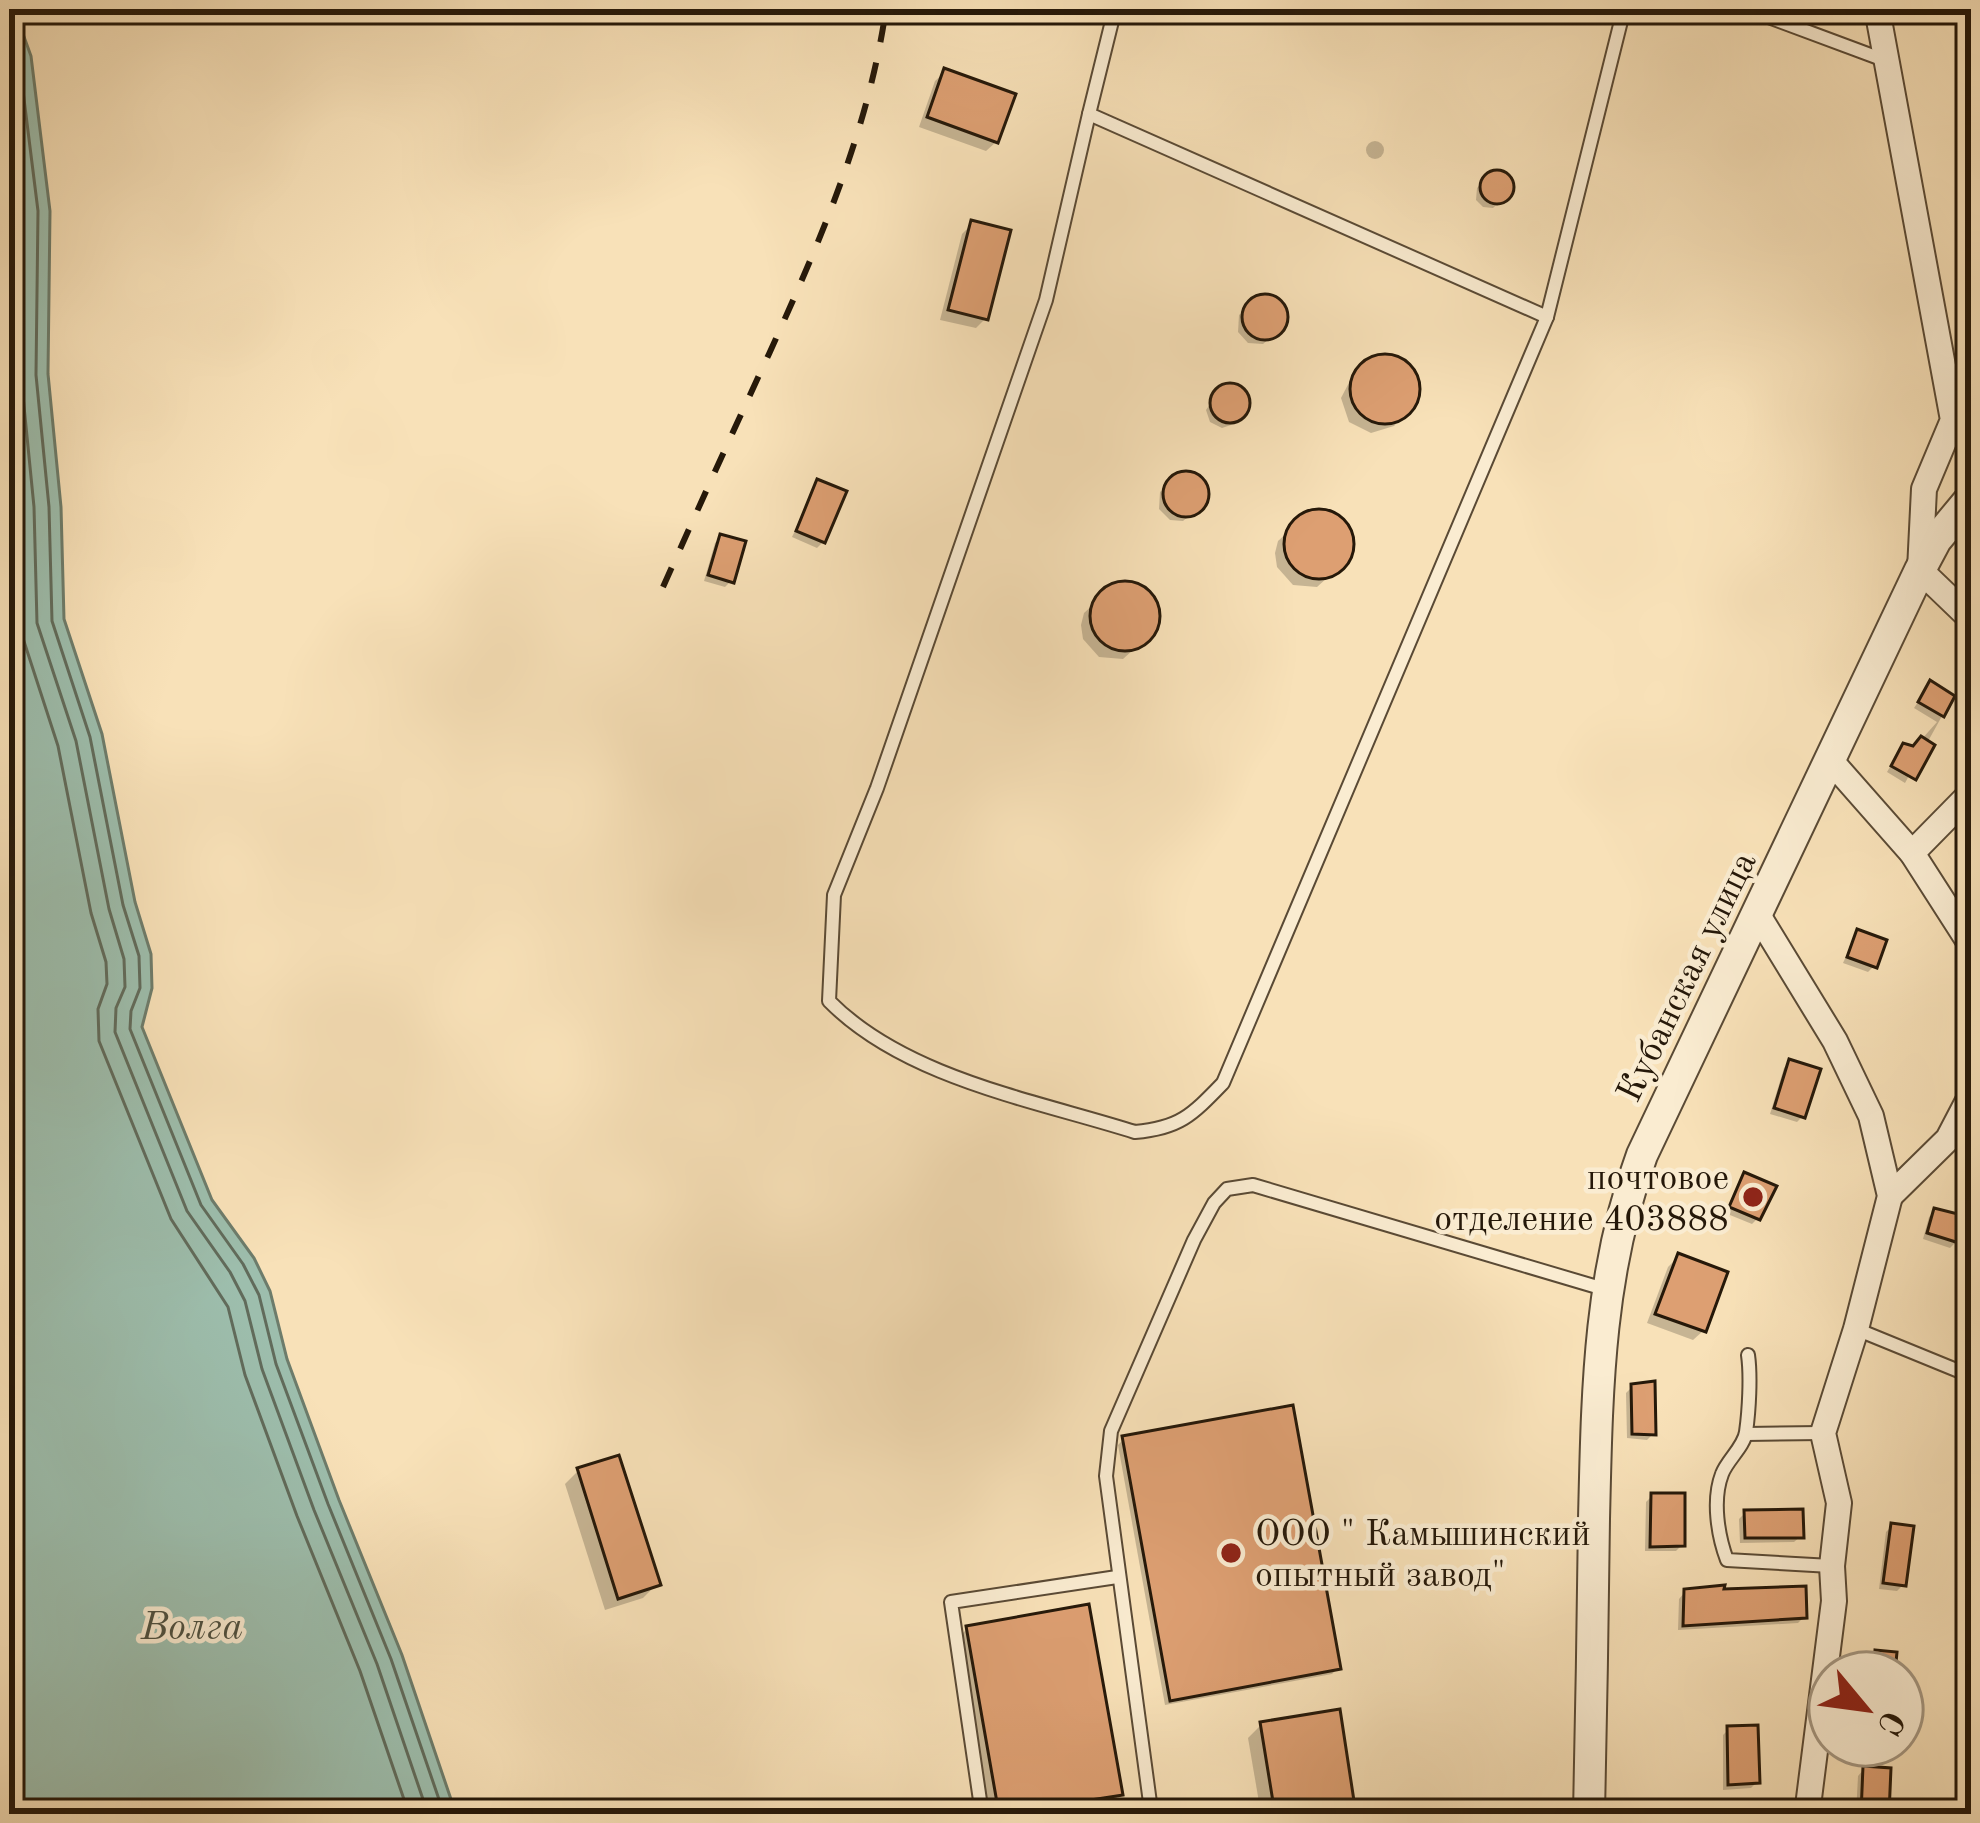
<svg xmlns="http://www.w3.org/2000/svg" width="1980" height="1823" font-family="'Old Standard TT',serif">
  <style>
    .water { fill: #9dbead; stroke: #6d7c6b; stroke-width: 3 }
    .shadow { fill: #0003 }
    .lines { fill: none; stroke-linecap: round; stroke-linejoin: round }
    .shore { stroke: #616b5b; stroke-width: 3 }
    .building { fill: #dd9f72; stroke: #251809; stroke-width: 3 }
    .service-casing { stroke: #5a4a35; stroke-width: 16 }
    .minor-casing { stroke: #5a4a35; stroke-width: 28 }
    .tertiary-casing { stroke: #5a4a35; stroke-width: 34 }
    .service { stroke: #faecd1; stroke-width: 12 }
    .minor { stroke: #faecd1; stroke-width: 24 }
    .tertiary { stroke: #faecd1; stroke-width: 30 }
    .rail { stroke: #251809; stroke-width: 6; stroke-dasharray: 21 21; stroke-linecap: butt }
    .poi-dot { fill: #8f2418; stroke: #faecd1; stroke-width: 4.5 }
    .labels { text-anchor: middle; stroke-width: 9; stroke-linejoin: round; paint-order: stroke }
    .street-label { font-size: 36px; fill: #251809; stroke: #faecd1 }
    .poi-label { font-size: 36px; fill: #251809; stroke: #faecd1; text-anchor: end }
    .water-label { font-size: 39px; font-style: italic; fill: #4f5242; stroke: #faecd1 }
  </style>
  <rect width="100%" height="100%" fill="#f8e1b8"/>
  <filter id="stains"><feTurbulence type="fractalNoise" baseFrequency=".00167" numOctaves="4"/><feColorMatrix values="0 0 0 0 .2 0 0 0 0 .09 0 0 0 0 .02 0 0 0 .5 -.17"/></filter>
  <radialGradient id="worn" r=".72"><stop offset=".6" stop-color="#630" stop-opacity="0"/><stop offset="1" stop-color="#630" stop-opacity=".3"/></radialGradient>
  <path class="water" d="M9 9H14L31 56 50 211 48 374 61 507 64 619 102 734 135 902 151 954 152 988 142 1027 212 1200 254 1258 270 1291 287 1359 339 1500 402 1655 456 1814H9Z"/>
  <g class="shadow">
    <path d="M945 72 996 142 986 151 919 127 935 81Z"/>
    <circle cx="1375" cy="150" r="9"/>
    <path d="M1493 173 1503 174 1510 182 1509 193 1493 208 1483 207 1476 200 1477 188Z"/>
    <path d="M972 224 986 318 976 328 940 320 962 234Z"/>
    <path d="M1260 297 1274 298 1285 310 1284 326 1263 344 1248 343 1238 332 1239 315Z"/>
    <path d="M1388 356 1409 366 1418 390 1414 404 1394 426 1371 433 1349 422 1341 398 1353 375 1363 364Z"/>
    <path d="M1232 386 1242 392 1247 404 1234 424 1222 428 1210 422 1206 410 1219 391Z"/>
    <path d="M1181 474 1195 475 1206 487 1204 503 1183 521 1170 520 1159 509 1160 492Z"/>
    <path d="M818 482 823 542 817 548 792 537Z"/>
    <path d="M1310 512 1333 514 1350 533 1348 559 1317 587 1293 585 1277 567 1275 553 1278 541Z"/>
    <path d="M721 537 731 581 725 587 704 581 715 543Z"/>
    <path d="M1116 584 1139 586 1156 605 1154 631 1123 659 1099 657 1083 639 1081 625 1084 613Z"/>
    <path d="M1930 684 1942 716 1905 783 1887 772 1898 753 1913 749 1937 722 1914 708Z"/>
    <path d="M1971 851V879L1957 865Z"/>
    <path d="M1857 932 1874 966 1868 972 1843 963Z"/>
    <path d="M1790 1062 1803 1116 1797 1122 1770 1114 1784 1068Z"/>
    <path d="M1745 1176 1758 1218 1752 1224 1725 1213Z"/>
    <path d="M1935 1211 1956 1242 1950 1248 1923 1239 1929 1217Z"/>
    <path d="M1678 1257 1703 1331 1693 1340 1647 1323 1668 1267Z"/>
    <path d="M1632 1387 1653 1434 1647 1440 1627 1438 1626 1393Z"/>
    <path d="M1124 1439 1338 1668 1332 1674 1165 1705 1118 1445Z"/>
    <path d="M578 1471 657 1584 643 1598 605 1610 565 1484Z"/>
    <path d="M1652 1496 1682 1545 1676 1551H1645L1646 1502Z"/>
    <path d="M1745 1513 1801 1536 1794 1542 1740 1543 1739 1519Z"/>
    <path d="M1892 1526 1903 1585 1897 1591 1879 1589 1886 1532Z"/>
    <path d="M1685 1592 1804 1617 1798 1623 1678 1630 1679 1599Z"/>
    <path d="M967 1629 1120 1794 1106 1808 1071 1814H984L953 1643Z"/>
    <path d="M1261 1725 1353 1814H1261L1248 1738Z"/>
    <path d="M1729 1729 1757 1782 1751 1788 1723 1790V1735Z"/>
    <path d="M1864 1769 1886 1814H1856L1858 1776Z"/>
  </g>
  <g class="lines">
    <g class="shore">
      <path d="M9 30 19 59 38 211 36 375 49 507 52 621 90 737 123 905 139 956 140 988 131 1011 130 1029 201 1205 243 1264 259 1295 276 1364 328 1504 391 1659 444 1814"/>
      <path d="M9 96 23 212 21 376 34 507 37 623 76 741 109 909 124 959 125 987 116 1008 115 1032 187 1211 230 1272 245 1301 262 1369 314 1510 377 1664 428 1814"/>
      <path d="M9 428 19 626 58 746 91 913 106 962 107 984 98 1009 99 1041 171 1219 228 1307 245 1375 297 1516 360 1671 409 1814"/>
    </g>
  </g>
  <g class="building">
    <path d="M944 68 1016 94 998 143 927 117Z"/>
    <circle cx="1497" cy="187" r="17"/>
    <path d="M971 220 1011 230 988 320 948 310Z"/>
    <circle cx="1265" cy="317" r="23"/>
    <circle cx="1385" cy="389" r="35"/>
    <circle cx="1230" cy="403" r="20"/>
    <circle cx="1186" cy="494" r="23"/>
    <path d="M817 479 847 491 825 543 796 531Z"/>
    <circle cx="1319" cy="544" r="35"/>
    <path d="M720 534 746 541 734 583 708 575Z"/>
    <circle cx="1125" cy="616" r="35"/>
    <path d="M1930 680 1955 696 1944 717 1918 702Z"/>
    <path d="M1921 736 1935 745 1916 780 1891 766 1903 743 1913 746Z"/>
    <path d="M1857 929 1887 940 1877 968 1847 957Z"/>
    <path d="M1789 1059 1821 1069 1805 1118 1774 1108Z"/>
    <path d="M1744 1172 1777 1186 1760 1220 1729 1207Z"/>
    <path d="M1934 1208 1966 1216 1959 1243 1927 1233Z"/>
    <path d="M1678 1253 1728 1272 1706 1332 1655 1314Z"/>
    <path d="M1655 1381 1656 1435 1632 1434 1631 1384Z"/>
    <path d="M1293 1405 1341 1669 1170 1701 1122 1436Z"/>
    <path d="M619 1455 661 1585 618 1599 577 1468Z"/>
    <path d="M1651 1493H1685V1546L1650 1547Z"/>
    <path d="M1803 1509 1804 1538H1745L1744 1510Z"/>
    <path d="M1891 1523 1914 1526 1906 1586 1883 1583Z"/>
    <path d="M1725 1585 1724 1589 1806 1586 1807 1618 1683 1626 1684 1589Z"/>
    <path d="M1089 1604 1123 1795 999 1814 966 1626Z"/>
    <path d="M1875 1650 1897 1652 1895 1673H1873Z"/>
    <path d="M1340 1709 1356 1814H1275L1260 1722Z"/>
    <path d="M1758 1725 1760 1783 1728 1785 1727 1726Z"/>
    <path d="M1863 1766 1891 1768 1889 1814H1861Z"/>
  </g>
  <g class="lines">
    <defs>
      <g id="service">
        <path d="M1115 9 1089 114 1547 317 1624 9"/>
        <path d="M1747 9 1884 60"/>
        <path d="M1089 114 1046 300 877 788 834 895 829 1001C905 1078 1034 1100 1135 1132 1180 1128 1192 1115 1223 1083L1547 317"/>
        <path d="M1856 1329 1971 1376"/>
        <path d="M1748 1355C1751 1376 1749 1411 1746 1432 1744 1447 1727 1460 1722 1474 1712 1500 1718 1536 1727 1560L1831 1566"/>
        <path d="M1746 1434 1822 1433"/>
        <path d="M982 1814 951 1602 1117 1577"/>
        <path d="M1122 1814 1151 1810 1106 1476 1111 1431 1194 1240 1214 1203 1227 1189 1253 1185 1604 1289"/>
      </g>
      <g id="minor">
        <path d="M1877 9 1953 420 1924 489 1920 570 1971 619"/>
        <path d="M1831 761 1912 853 1971 945"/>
        <path d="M1912 853 1971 793"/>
        <path d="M1758 915 1835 1041 1871 1116 1890 1196 1856 1329 1823 1433 1839 1503 1832 1566 1834 1601 1807 1814"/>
        <path d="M1890 1196 1948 1139 1971 1095"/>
      </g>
      <path id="tertiary" d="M1589 1814C1591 1716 1593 1617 1594 1519 1597 1394 1598 1274 1642 1155L1920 570 1936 540 1971 498"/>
    </defs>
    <use href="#service" class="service-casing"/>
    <use href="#minor" class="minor-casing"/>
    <use href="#tertiary" class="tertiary-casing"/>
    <use href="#service" class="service"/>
    <use href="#minor" class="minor"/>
    <use href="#tertiary" class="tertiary"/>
    <path class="rail" d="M663 587C698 509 733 431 769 354 820 241 868 132 886 9"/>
  </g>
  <g class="poi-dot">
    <circle cx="1753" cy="1197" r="12"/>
    <circle cx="1231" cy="1553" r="12"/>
  </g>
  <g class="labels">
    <g class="street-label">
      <text transform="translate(1685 976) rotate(-64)" y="13">Кубанская улица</text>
    </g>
    <g class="poi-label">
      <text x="1729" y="1189">почтовое<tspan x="1729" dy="41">отделение 403888</tspan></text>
      <text x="1255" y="1545" text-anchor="start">ООО " Камышинский<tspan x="1255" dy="41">опытный завод"</tspan></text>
    </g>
    <g class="water-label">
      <text x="192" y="1639">Волга</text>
    </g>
  </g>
  <rect width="1980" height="1823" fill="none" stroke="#f8e1b8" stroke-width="48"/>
  <rect x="12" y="12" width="1956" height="1799" fill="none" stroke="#251809" stroke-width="6"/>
  <rect x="24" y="24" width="1932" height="1775" fill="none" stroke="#251809" stroke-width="3"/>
  <g transform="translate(1866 1709) rotate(119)"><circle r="57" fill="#faecd1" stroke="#a59781" stroke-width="3"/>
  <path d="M0-9L21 45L0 30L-21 45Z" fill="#8f2418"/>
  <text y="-18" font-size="33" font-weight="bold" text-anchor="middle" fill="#251809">С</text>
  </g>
  <rect width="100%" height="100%" filter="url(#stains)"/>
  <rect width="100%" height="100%" fill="url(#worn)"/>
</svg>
